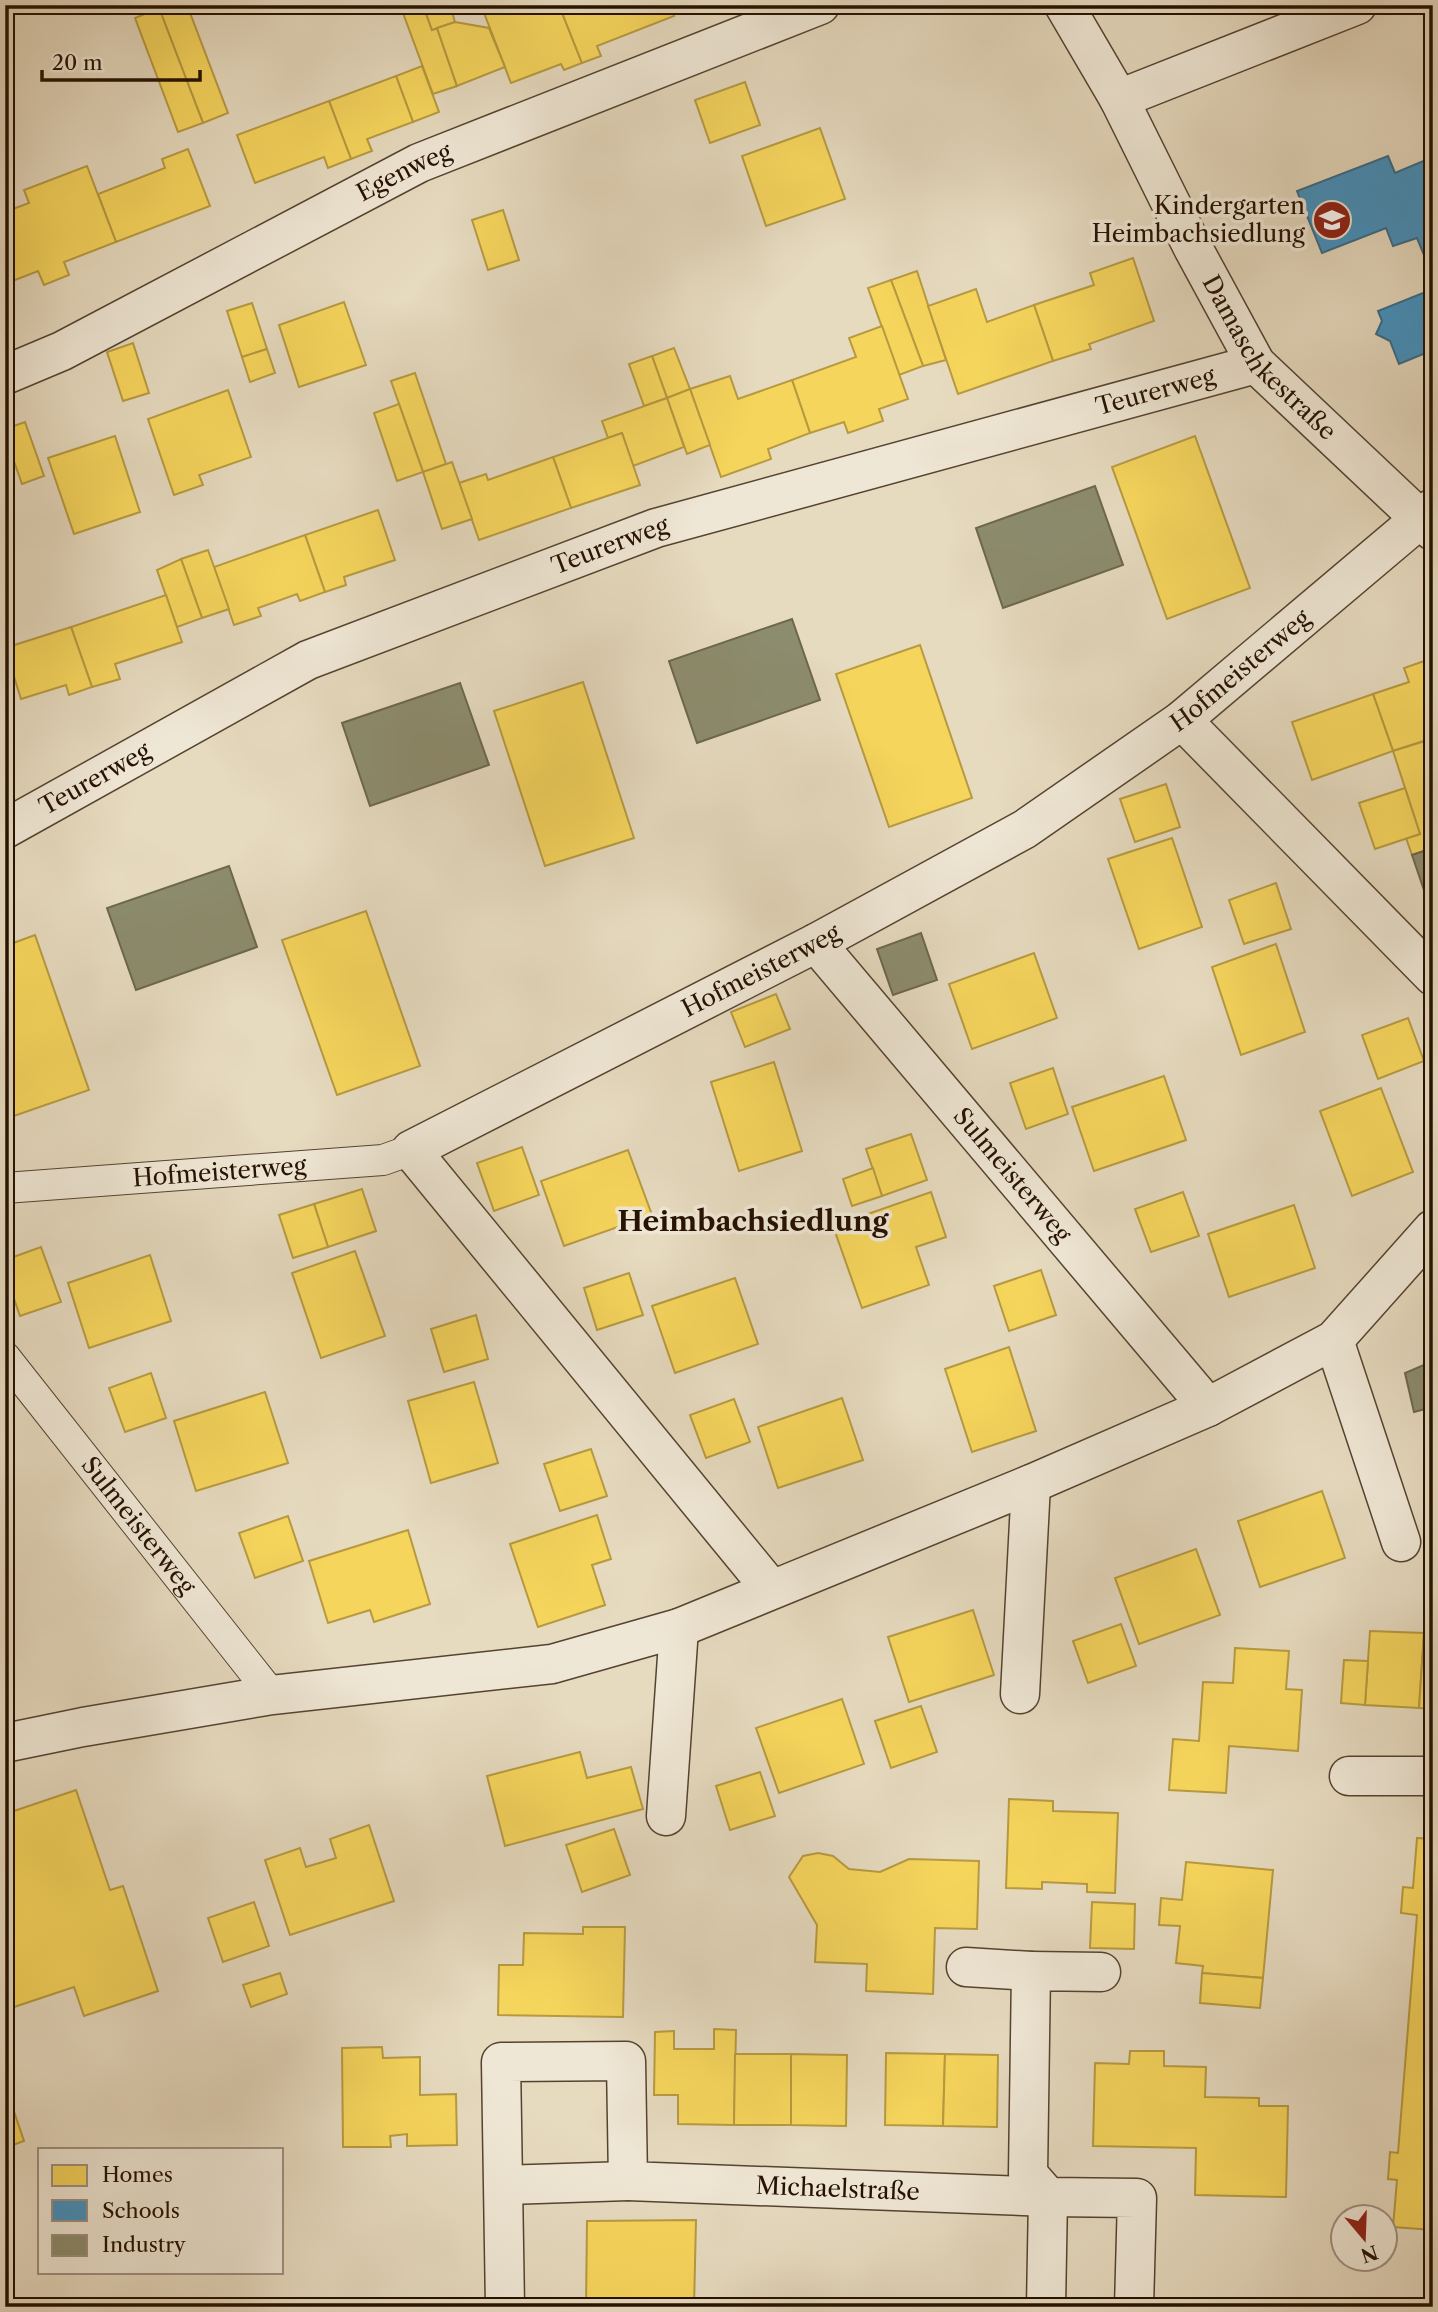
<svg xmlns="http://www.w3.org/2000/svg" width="1438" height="2312" font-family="'Libre Caslon Text',serif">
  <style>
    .homes { fill: #f6d55c; stroke: #b79a40; stroke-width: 2 }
    .schools { fill: #4393c3; stroke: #3a6c88; stroke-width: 2 }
    .industry { fill: #8c8c6e; stroke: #6d674d; stroke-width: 2 }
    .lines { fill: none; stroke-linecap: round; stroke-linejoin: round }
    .service-casing { stroke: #554330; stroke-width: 32 }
    .minor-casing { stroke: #554330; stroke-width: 41 }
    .service { stroke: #efe7d5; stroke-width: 30 }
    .minor { stroke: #efe7d5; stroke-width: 38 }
    .labels { text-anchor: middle; stroke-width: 7; stroke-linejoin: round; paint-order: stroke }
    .street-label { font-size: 24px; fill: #251100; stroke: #efe7d5 }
    .poi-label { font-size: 24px; fill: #251100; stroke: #efe7d5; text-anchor: end }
    .quarter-label { font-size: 28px; font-weight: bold; fill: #251100; stroke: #efe7d5 }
  </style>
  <rect width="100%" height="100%" fill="#e6dabf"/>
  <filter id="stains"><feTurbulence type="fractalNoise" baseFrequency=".00286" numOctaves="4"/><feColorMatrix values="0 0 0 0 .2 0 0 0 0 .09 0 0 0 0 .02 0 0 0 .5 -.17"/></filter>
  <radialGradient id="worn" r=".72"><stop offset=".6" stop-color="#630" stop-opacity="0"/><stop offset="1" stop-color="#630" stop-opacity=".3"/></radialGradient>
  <g class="homes">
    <path d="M167 5H187L228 113 203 123 159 8Z"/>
    <path d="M400 5H423L432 30 437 28 457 86 433 94Z"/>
    <path d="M423 5H450L455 22 432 30Z"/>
    <path d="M481 5H559L582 63 564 70 561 64 511 83Z"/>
    <path d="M559 5H670L674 16 597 46 601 56 582 63Z"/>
    <path d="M159 8 203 123 178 132 135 18Z"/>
    <path d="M455 22 489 28 505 67 457 86 437 28Z"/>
    <path d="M422 66 439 112 413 122 396 76Z"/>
    <path d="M396 76 413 122 367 139 372 151 351 159 329 101Z"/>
    <path d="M745 82 760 125 710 143 695 100Z"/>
    <path d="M329 101 351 159 328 168 324 157 255 183 237 135Z"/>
    <path d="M820 128 845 199 766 226 742 156Z"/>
    <path d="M188 149 210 206 116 242 98 194 165 168 162 159Z"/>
    <path d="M87 166 116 242 64 262 69 275 44 285 38 271 10 282 5 268V212L29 203 24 190Z"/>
    <path d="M503 210 519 260 488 270 472 220Z"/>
    <path d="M1133 258 1154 321 1089 344 1091 349 1053 361 1034 305 1094 285 1090 273Z"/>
    <path d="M917 271 946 360 923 366 891 280Z"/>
    <path d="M891 280 923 366 899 375 868 288Z"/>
    <path d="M976 289 987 322 1034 305 1053 361 958 394 928 306Z"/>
    <path d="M344 302 366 365 299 387 279 325Z"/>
    <path d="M252 303 267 349 242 357 227 311Z"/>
    <path d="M882 326 908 399 879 409 883 421 848 433 844 422 810 433 792 380 856 357 849 338Z"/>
    <path d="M133 343 149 393 123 401 107 352Z"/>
    <path d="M674 348 690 389 667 398 652 356Z"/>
    <path d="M267 349 275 373 250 382 242 357Z"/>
    <path d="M652 356 667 398 644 406 629 364Z"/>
    <path d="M415 373 446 464 423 472 391 381Z"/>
    <path d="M730 376 738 399 792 380 810 433 768 449 771 459 721 477 690 389Z"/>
    <path d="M690 389 710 445 687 454 667 398Z"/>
    <path d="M228 390 251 457 199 475 203 485 174 495 148 419Z"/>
    <path d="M667 398 684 447 633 466 622 433 608 438 602 421Z"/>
    <path d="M399 404 423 472 397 481 374 413Z"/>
    <path d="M25 422 44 476 22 484 5 436V429Z"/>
    <path d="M622 433 640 485 571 508 553 457Z"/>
    <path d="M115 436 140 512 74 534 48 458Z"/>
    <path d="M1195 436 1250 588 1167 619 1112 467Z"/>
    <path d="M553 457 571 508 479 540 459 483 486 474 488 480Z"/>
    <path d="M452 462 472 519 442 529 423 472Z"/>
    <path d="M378 510 395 560 344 577 346 585 325 592 305 535Z"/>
    <path d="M305 535 325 592 300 601 297 594 258 608 261 616 234 625 214 567Z"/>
    <path d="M208 550 229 609 202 618 181 559Z"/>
    <path d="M181 559 202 618 177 627 157 570Z"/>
    <path d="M166 595 182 642 115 664 120 679 92 687 71 627Z"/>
    <path d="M71 627 92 687 69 695 66 685 21 699 5 648Z"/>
    <path d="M920 645 972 798 889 827 836 674Z"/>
    <path d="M1433 658V738L1393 751 1373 694 1409 682 1404 668Z"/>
    <path d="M583 682 634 838 545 866 494 711Z"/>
    <path d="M1373 694 1393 751 1312 780 1292 722Z"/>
    <path d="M1425 741 1433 764V848L1412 855 1406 838 1420 834 1393 751Z"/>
    <path d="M1166 784 1180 827 1135 842 1120 799Z"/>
    <path d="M1405 788 1420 834 1375 849 1359 803Z"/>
    <path d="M1172 838 1202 927 1139 949 1108 859Z"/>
    <path d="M1276 883 1291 929 1244 944 1229 900Z"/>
    <path d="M366 911 420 1066 337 1095 282 940Z"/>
    <path d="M35 935 89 1090 8 1118 5 1109V946Z"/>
    <path d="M1276 944 1305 1032 1241 1055 1212 967Z"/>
    <path d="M1034 953 1057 1018 972 1049 949 984Z"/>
    <path d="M776 994 790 1029 745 1047 731 1012Z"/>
    <path d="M1408 1018 1424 1061 1378 1079 1362 1035Z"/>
    <path d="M774 1062 802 1151 739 1171 711 1082Z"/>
    <path d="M1053 1068 1068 1114 1026 1129 1010 1083Z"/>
    <path d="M1164 1076 1186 1140 1094 1171 1072 1107Z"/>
    <path d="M1381 1088 1413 1172 1352 1196 1320 1111Z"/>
    <path d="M911 1134 927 1180 882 1196 866 1149Z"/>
    <path d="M522 1147 539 1195 494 1211 477 1163Z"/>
    <path d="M628 1150 652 1215 564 1246 541 1181Z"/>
    <path d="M873 1168 882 1196 852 1206 843 1179Z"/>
    <path d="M362 1189 376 1231 328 1247 314 1204Z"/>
    <path d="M931 1192 946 1237 916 1247 929 1285 862 1308 833 1226Z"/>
    <path d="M1183 1192 1199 1236 1151 1252 1135 1209Z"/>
    <path d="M314 1204 328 1247 293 1258 279 1215Z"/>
    <path d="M1294 1205 1315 1268 1229 1297 1208 1234Z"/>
    <path d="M41 1247 61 1302 20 1316 5 1273V1260Z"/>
    <path d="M355 1251 385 1336 321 1358 292 1273Z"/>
    <path d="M150 1255 171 1321 89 1348 68 1283Z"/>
    <path d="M1041 1270 1056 1315 1009 1331 994 1286Z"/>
    <path d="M629 1273 643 1315 597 1330 584 1288Z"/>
    <path d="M735 1278 758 1344 675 1373 652 1306Z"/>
    <path d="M476 1315 488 1359 444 1372 431 1329Z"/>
    <path d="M1009 1347 1036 1431 972 1452 945 1369Z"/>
    <path d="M151 1373 166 1418 125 1432 109 1388Z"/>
    <path d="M474 1382 498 1463 431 1483 408 1401Z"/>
    <path d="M265 1392 288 1463 196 1491 174 1421Z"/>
    <path d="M842 1398 863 1460 778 1488 758 1427Z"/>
    <path d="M734 1399 750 1442 706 1458 690 1415Z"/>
    <path d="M591 1449 607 1496 560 1511 544 1464Z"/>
    <path d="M1322 1491 1345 1558 1260 1587 1238 1521Z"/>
    <path d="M597 1515 611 1559 592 1565 605 1605 538 1627 510 1544Z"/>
    <path d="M288 1516 303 1561 255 1578 239 1533Z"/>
    <path d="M408 1530 430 1604 374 1622 370 1610 328 1623 309 1561Z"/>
    <path d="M1196 1549 1220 1615 1139 1644 1115 1578Z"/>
    <path d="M973 1610 994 1675 909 1702 888 1637Z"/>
    <path d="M1121 1624 1136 1666 1088 1683 1073 1641Z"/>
    <path d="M1370 1631 1424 1633 1419 1708 1365 1705Z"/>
    <path d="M1424 1633 1433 1634V1709L1419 1708Z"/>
    <path d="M1235 1648 1289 1651 1286 1689 1302 1690 1298 1751 1229 1746 1226 1793 1169 1790 1173 1739 1199 1741 1203 1682 1233 1683Z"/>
    <path d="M1344 1660 1368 1661 1365 1705 1341 1703Z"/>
    <path d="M842 1699 864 1764 779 1793 756 1728Z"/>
    <path d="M921 1706 937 1752 891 1768 875 1721Z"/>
    <path d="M580 1752 587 1778 631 1767 643 1809 505 1846 487 1776Z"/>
    <path d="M760 1772 775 1816 730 1830 716 1786Z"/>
    <path d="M76 1790 110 1890 123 1886 158 1991 84 2016 74 1987 5 2010V1814Z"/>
    <path d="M1009 1799 1053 1801V1811L1118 1813 1115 1893 1087 1892V1884L1042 1882V1889L1006 1888Z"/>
    <path d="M369 1825 394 1901 290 1935 265 1860 300 1848 306 1867 336 1858 330 1839Z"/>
    <path d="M614 1829 630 1875 582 1892 566 1845Z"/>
    <path d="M1417 1838 1433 1839V2230L1393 2227 1397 2180 1388 2179 1390 2152 1398 2153 1417 1915 1401 1913 1403 1887 1413 1888Z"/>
    <path d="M818 1853 833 1856 849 1869 880 1872 909 1859 979 1861 977 1929 935 1928 933 1994 866 1991 867 1964 815 1962 817 1925 789 1877 803 1856Z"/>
    <path d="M1186 1862 1273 1870 1263 1978 1202 1973 1203 1966 1176 1963 1180 1926 1159 1925 1161 1898 1182 1900Z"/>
    <path d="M254 1902 269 1946 223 1962 208 1918Z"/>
    <path d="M1092 1902 1135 1904 1134 1949 1090 1948Z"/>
    <path d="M583 1927H625L623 2017 498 2015 499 1965H523L524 1933 583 1934Z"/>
    <path d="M280 1973 287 1994 251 2007 243 1985Z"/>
    <path d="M1202 1973 1263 1978 1260 2008 1200 2003Z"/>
    <path d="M714 2029 736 2030 734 2125 678 2124V2095H654L655 2032 674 2031V2049H714Z"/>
    <path d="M382 2047 383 2058 420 2057V2095L456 2094 457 2145 407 2146V2134L390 2136 391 2147H343L342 2048Z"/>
    <path d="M1130 2051H1164V2066L1206 2067 1205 2097 1259 2098V2106H1288L1286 2197 1195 2195 1196 2148 1093 2146 1095 2063 1129 2064Z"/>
    <path d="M886 2053 945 2054 943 2126 885 2125Z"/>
    <path d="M735 2054H791V2125H734Z"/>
    <path d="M791 2054 847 2055 846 2126 791 2125Z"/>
    <path d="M945 2054 998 2055 997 2127 943 2126Z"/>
    <path d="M5 2085 24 2141 5 2148Z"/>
    <path d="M696 2220 694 2307H586L587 2221Z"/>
  </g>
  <g class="schools">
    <path d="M1388 156 1395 173 1433 157V257L1426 260 1417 238 1393 246 1386 228 1322 253 1297 191Z"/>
    <path d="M1433 289V350L1399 364 1390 341 1376 334 1382 321 1378 311Z"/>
  </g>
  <g class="industry">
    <path d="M1095 486 1123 565 1003 608 976 528Z"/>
    <path d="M792 619 820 700 697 743 669 661Z"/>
    <path d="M460 683 489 765 370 806 342 723Z"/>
    <path d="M1433 848V897L1427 899 1412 855Z"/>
    <path d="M229 866 257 947 136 990 107 908Z"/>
    <path d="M921 933 937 980 893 995 877 949Z"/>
    <path d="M1433 1361V1407L1414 1412 1405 1373Z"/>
  </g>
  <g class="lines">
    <defs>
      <g id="service">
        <path id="s1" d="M5 1188 383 1160 411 1150"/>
        <path id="s2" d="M5 1357 272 1695"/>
      </g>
      <g id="minor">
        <path id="s3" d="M1064 5 1119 99 1193 248 1256 364 1433 531"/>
        <path d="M1119 99 1357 5"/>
        <path id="s4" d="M5 375 62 351 419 163 820 5"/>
        <path d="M1182 720 1433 976"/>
        <path id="s5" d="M5 829 308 660 656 528 1256 364"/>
        <path id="s6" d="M816 943 1208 1407"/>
        <path d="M1334 1340 1401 1542"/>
        <path id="s7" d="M771 1589 411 1150 816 943 1025 829 1182 720 1433 508"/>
        <path d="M1020 1694 1031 1484"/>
        <path d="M5 1743 83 1727 272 1695 552 1664 679 1628 1031 1484 1208 1407 1334 1340 1433 1229"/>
        <path d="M1349 1776H1433"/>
        <path d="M666 1816 679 1628"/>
        <path d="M966 1967 1031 1971"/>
        <path d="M504 2185 628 2181"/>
        <path id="s8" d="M505 2307 501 2062 626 2061 628 2181 1048 2197 1137 2198 1134 2307"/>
        <path d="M1046 2307 1048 2197 1028 2174 1031 1971 1101 1972"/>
      </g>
    </defs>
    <use href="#service" class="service-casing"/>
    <use href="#minor" class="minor-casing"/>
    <use href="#service" class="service"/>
    <use href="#minor" class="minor"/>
  </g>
  <defs>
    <symbol id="school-disc" viewBox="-11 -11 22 22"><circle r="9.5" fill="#8f2418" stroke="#efe7d5"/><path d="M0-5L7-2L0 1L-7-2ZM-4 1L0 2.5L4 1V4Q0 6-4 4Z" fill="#fff"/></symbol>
  </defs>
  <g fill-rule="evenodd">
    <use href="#school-disc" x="1310" y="198" width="44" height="44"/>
  </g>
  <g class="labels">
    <g class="street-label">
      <text dy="8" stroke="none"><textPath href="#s4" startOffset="448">Egenweg</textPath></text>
      <text dy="8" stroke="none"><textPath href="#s3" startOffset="410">Damaschkestraße</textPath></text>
      <text dy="8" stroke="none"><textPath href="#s5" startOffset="1237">Teurerweg</textPath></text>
      <text dy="8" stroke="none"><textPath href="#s5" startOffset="670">Teurerweg</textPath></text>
      <text dy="8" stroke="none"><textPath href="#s7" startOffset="1528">Hofmeisterweg</textPath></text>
      <text dy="8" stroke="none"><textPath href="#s5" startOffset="103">Teurerweg</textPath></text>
      <text dy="8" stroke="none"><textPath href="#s7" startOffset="961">Hofmeisterweg</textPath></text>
      <text dy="8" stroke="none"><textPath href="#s1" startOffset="215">Hofmeisterweg</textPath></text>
      <text dy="8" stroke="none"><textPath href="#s6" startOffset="304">Sulmeisterweg</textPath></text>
      <text dy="8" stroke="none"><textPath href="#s2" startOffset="215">Sulmeisterweg</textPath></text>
      <text dy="8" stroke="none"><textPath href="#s8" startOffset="700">Michaelstraße</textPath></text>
    </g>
    <g class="poi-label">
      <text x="1305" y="214">Kindergarten<tspan x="1305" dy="28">Heimbachsiedlung</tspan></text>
    </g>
    <g class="quarter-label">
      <text x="753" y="1231">Heimbachsiedlung</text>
    </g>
  </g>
  <rect width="1438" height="2312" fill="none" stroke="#e6dabf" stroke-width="28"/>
  <rect x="7" y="7" width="1424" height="2298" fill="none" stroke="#251100" stroke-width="3.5"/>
  <rect x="14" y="14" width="1410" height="2284" fill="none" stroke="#251100" stroke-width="2"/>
  <rect x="38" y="2148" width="245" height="126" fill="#efe7d5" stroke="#9e9180" stroke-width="2"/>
  <rect x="52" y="2165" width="35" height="21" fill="#f6d55c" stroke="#9e9180" stroke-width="2"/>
  <text x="102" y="2182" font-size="21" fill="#251100">Homes</text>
  <rect x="52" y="2200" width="35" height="21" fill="#4393c3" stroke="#9e9180" stroke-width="2"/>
  <text x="102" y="2218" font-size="21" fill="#251100">Schools</text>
  <rect x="52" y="2235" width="35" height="21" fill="#8c8c6e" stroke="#9e9180" stroke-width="2"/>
  <text x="102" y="2252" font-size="21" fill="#251100">Industry</text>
  <g transform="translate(1364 2238) rotate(161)"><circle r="33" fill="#efe7d5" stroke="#9e9180" stroke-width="2"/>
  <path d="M0-5L12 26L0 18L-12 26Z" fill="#8f2418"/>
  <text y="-10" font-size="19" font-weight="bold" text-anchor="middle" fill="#251100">N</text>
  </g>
  <path d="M42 70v10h158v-10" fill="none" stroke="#251100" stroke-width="3.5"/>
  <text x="52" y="70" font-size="21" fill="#251100" stroke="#efe7d5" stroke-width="5" paint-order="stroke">20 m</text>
  <rect width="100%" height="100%" filter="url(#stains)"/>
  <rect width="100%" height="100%" fill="url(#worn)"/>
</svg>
